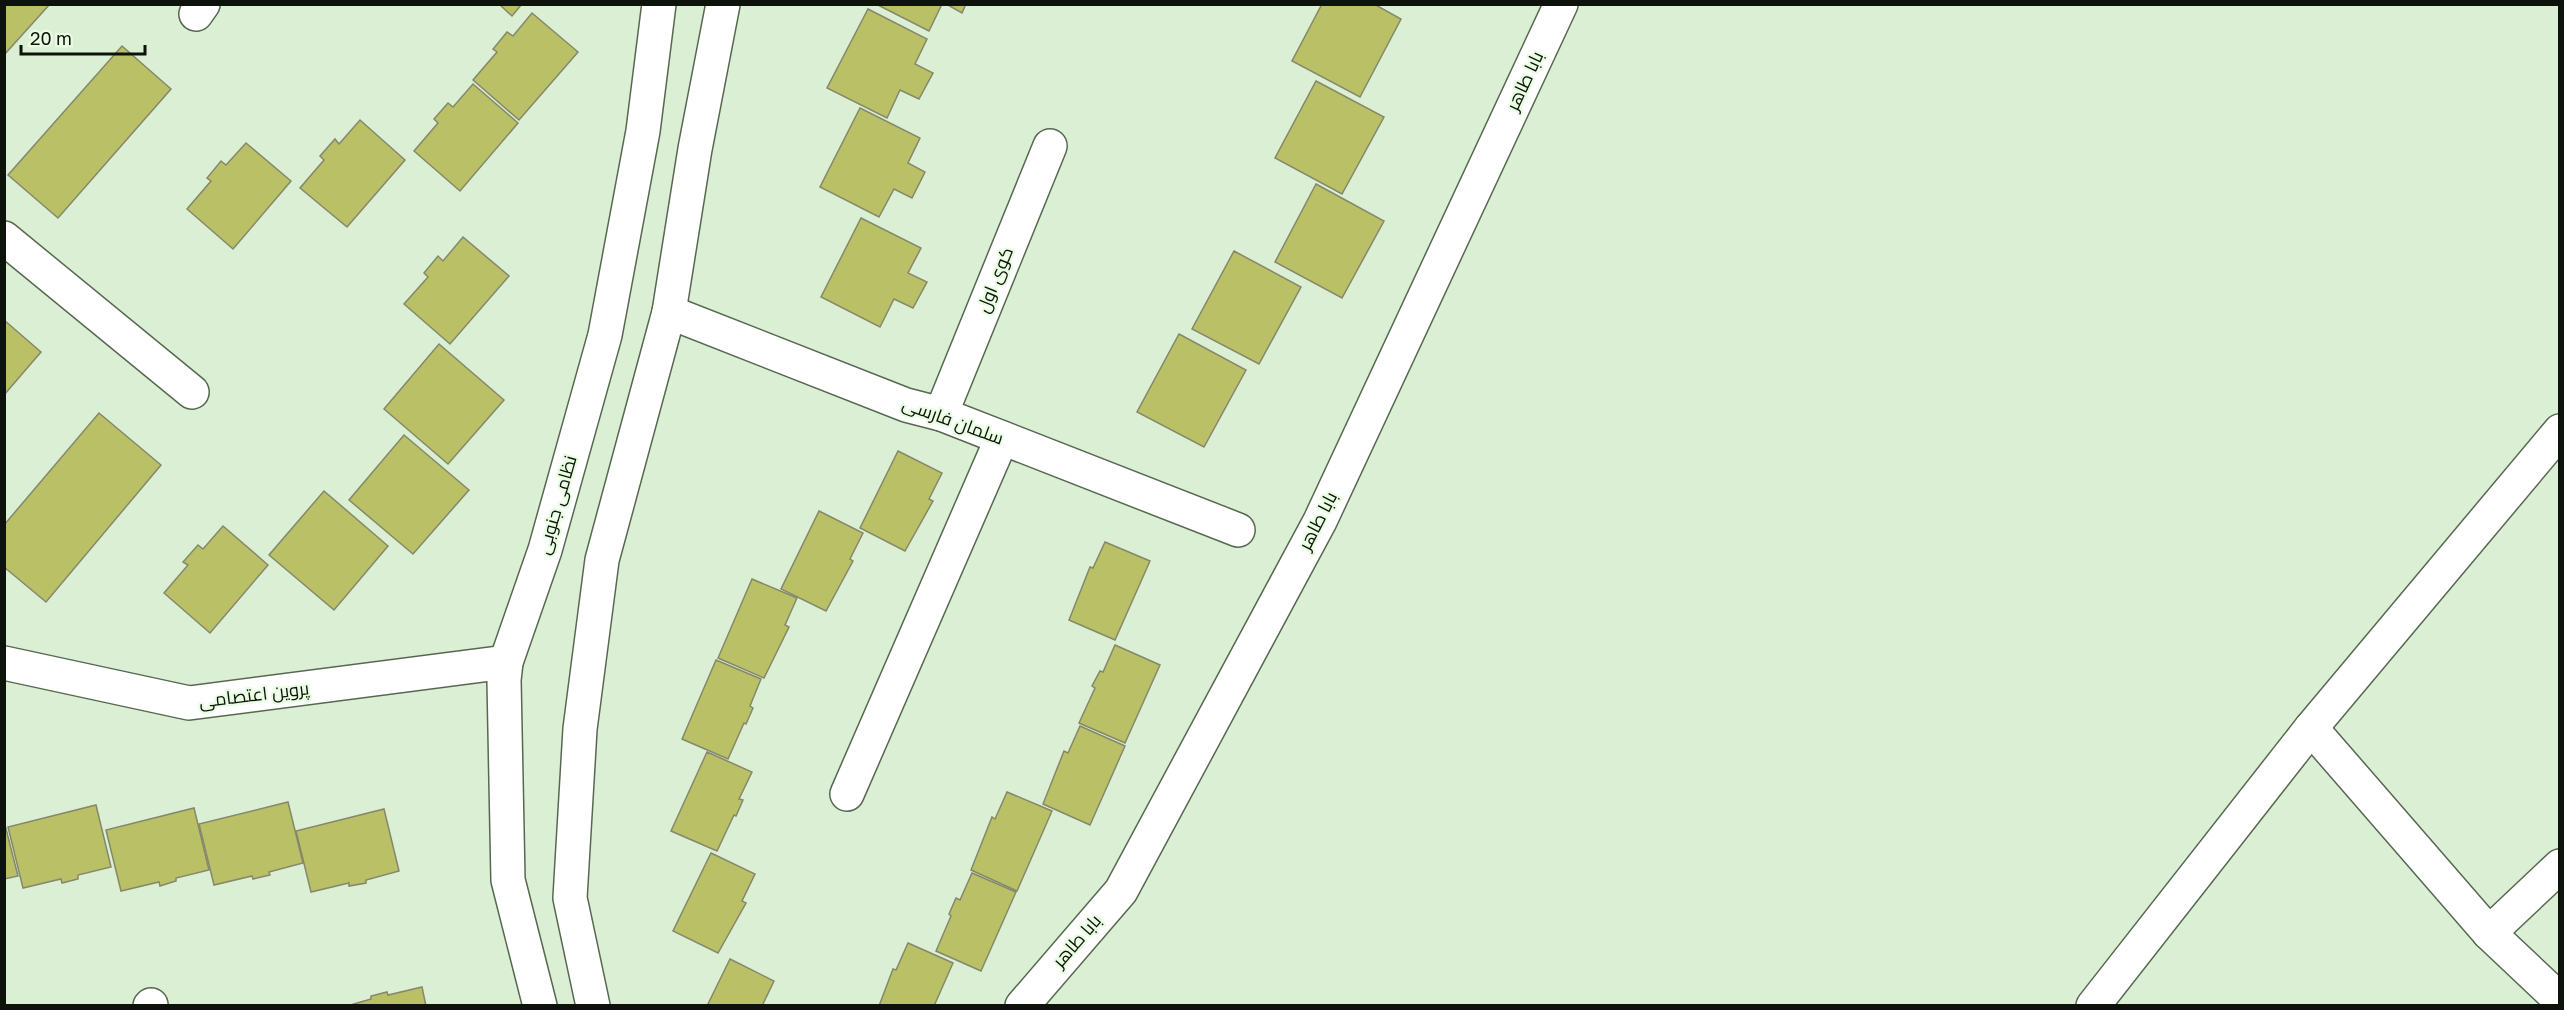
<svg xmlns="http://www.w3.org/2000/svg" width="2564" height="1010" font-family="'Golos Text',Cairo,sans-serif">
  <style>
    .building { fill: #b9c066; stroke: #85886b; stroke-width: 1.5 }
    .lines { fill: none; stroke-linecap: round; stroke-linejoin: round }
    .minor-casing { stroke: #576851; stroke-width: 36 }
    .tertiary-casing { stroke: #576851; stroke-width: 36 }
    .minor { stroke: #fff; stroke-width: 33 }
    .tertiary { stroke: #fff; stroke-width: 33 }
    .labels { text-anchor: middle; stroke-width: 4.5; stroke-linejoin: round; paint-order: stroke }
    .street-label { font-size: 18px; fill: #0d130a; stroke: #e8fde1 }
  </style>
  <rect width="100%" height="100%" fill="#dbefd4"/>
  <g class="building">
    <path d="M4 4H50L4 55Z"/>
    <path d="M499 4H522L512 16Z"/>
    <path d="M876 4H942L929 31Z"/>
    <path d="M946 4H966L962 13Z"/>
    <path d="M1322 4H1374L1401 19 1360 97 1292 61Z"/>
    <path d="M868 9 927 39 915 64 933 73 919 99 900 90 887 118 827 88Z"/>
    <path d="M532 13 578 52 519 120 473 80 497 52 493 49 507 32 513 36Z"/>
    <path d="M122 46 171 89 58 218 8 175Z"/>
    <path d="M1316 81 1384 117 1342 194 1275 158Z"/>
    <path d="M473 84 518 123 460 191 414 151 438 123 434 119 448 103 453 107Z"/>
    <path d="M860 108 920 138 908 163 925 172 912 198 894 189 879 217 820 187Z"/>
    <path d="M360 120 405 160 347 227 300 188 324 160 320 156 335 139 339 144Z"/>
    <path d="M246 143 291 181 233 249 187 209 211 181 207 178 221 161 226 165Z"/>
    <path d="M1316 184 1384 221 1342 298 1275 262Z"/>
    <path d="M861 218 921 248 908 273 927 282 913 308 894 299 880 327 821 297Z"/>
    <path d="M463 237 509 276 450 344 404 304 428 277 424 273 438 256 443 261Z"/>
    <path d="M1234 251 1301 287 1259 364 1192 329Z"/>
    <path d="M4 320 41 352 4 395Z"/>
    <path d="M1179 334 1246 370 1204 447 1137 412Z"/>
    <path d="M439 344 504 400 448 464 384 409Z"/>
    <path d="M99 413 161 465 46 602 4 567V525Z"/>
    <path d="M404 435 469 490 413 554 349 500Z"/>
    <path d="M898 451 942 473 929 499 933 501 905 551 860 528Z"/>
    <path d="M324 491 388 546 334 610 269 555Z"/>
    <path d="M819 511 863 533 850 559 853 561 826 611 781 589Z"/>
    <path d="M223 526 268 565 210 633 164 593 188 565 183 562 198 545 203 549Z"/>
    <path d="M1105 542 1150 561 1115 640 1069 620 1090 567 1093 568Z"/>
    <path d="M752 579 797 598 785 625 789 627 764 678 718 658Z"/>
    <path d="M1115 645 1160 665 1125 743 1079 723 1095 688 1092 686 1100 671 1103 672Z"/>
    <path d="M716 660 761 679 750 706 753 708 746 724 744 723 728 759 682 739Z"/>
    <path d="M1080 726 1125 746 1090 825 1043 804 1064 751 1068 753Z"/>
    <path d="M707 752 752 772 739 799 743 800 736 816 734 815 717 851 671 831Z"/>
    <path d="M1007 792 1052 811 1017 891 971 870 992 817 995 819Z"/>
    <path d="M288 802 303 863 269 872 270 875 253 879 252 876 214 885 199 824Z"/>
    <path d="M96 805 111 867 78 875V879L62 883 61 879 23 888 8 827Z"/>
    <path d="M194 808 209 870 176 878V881L160 886 159 882 121 891 106 830Z"/>
    <path d="M384 809 399 871 366 880V883L349 886V883L311 892 296 831Z"/>
    <path d="M4 821 18 876 4 879Z"/>
    <path d="M711 853 755 874 742 901 746 903 718 953 673 931Z"/>
    <path d="M972 873 1016 892 981 971 936 951 951 916 949 914 956 898 960 900Z"/>
    <path d="M908 943 953 963 934 1006H879L893 969 896 970Z"/>
    <path d="M730 959 774 981 762 1006H707Z"/>
    <path d="M422 987 426 1006H347L371 999V996L387 992 388 995Z"/>
  </g>
  <g class="lines">
    <defs>
      <g id="minor">
        <path d="M196 14 203 4"/>
        <path d="M4 238 192 392"/>
        <path d="M669 312 906 405 941 414 1238 530"/>
        <path d="M941 414 1050 146"/>
        <path d="M2311 728 2489 933 2560 1000"/>
        <path d="M847 794 1002 438"/>
        <path d="M2489 933 2560 866"/>
        <path d="M150 1006 151 1005"/>
        <path d="M1022 1006 1121 891 1320 521 1561 4"/>
        <path d="M2093 1006 2311 728 2560 431"/>
      </g>
      <g id="tertiary">
        <path d="M4 663 189 703 506 662"/>
        <path d="M540 1006 508 880 504 680 506 662 545 550 605 335 643 131 659 4"/>
        <path d="M593 1006 570 898 580 729 602 560 669 312 695 149 723 4"/>
      </g>
    </defs>
    <use href="#minor" class="minor-casing"/>
    <use href="#tertiary" class="tertiary-casing"/>
    <use href="#minor" class="minor"/>
    <use href="#tertiary" class="tertiary"/>
  </g>
  <g class="labels">
    <g class="street-label">
      <text transform="translate(1525 81) rotate(-65)" y="6">بابا طاهر</text>
      <text transform="translate(995 280) rotate(-68)" y="6">کوی اول</text>
      <text transform="translate(953 421) rotate(20)" y="6">سلمان فارسی</text>
      <text transform="translate(557 505) rotate(-74)" y="6">نظامی جنوبی</text>
      <text transform="translate(1318 521) rotate(-63)" y="6">بابا طاهر</text>
      <text transform="translate(254 695) rotate(-7)" y="6">پروین اعتصامی</text>
      <text transform="translate(1077 941) rotate(-49)" y="6">بابا طاهر</text>
    </g>
  </g>
  <rect width="2564" height="1010" fill="none" stroke="#0d130a" stroke-width="12"/>
  <path d="M21 45v9h124v-9" fill="none" stroke="#0d130a" stroke-width="3"/>
  <text x="30" y="45" font-size="18" fill="#0d130a" stroke="#e8fde1" stroke-width="4.5" paint-order="stroke">20 m</text>
</svg>
